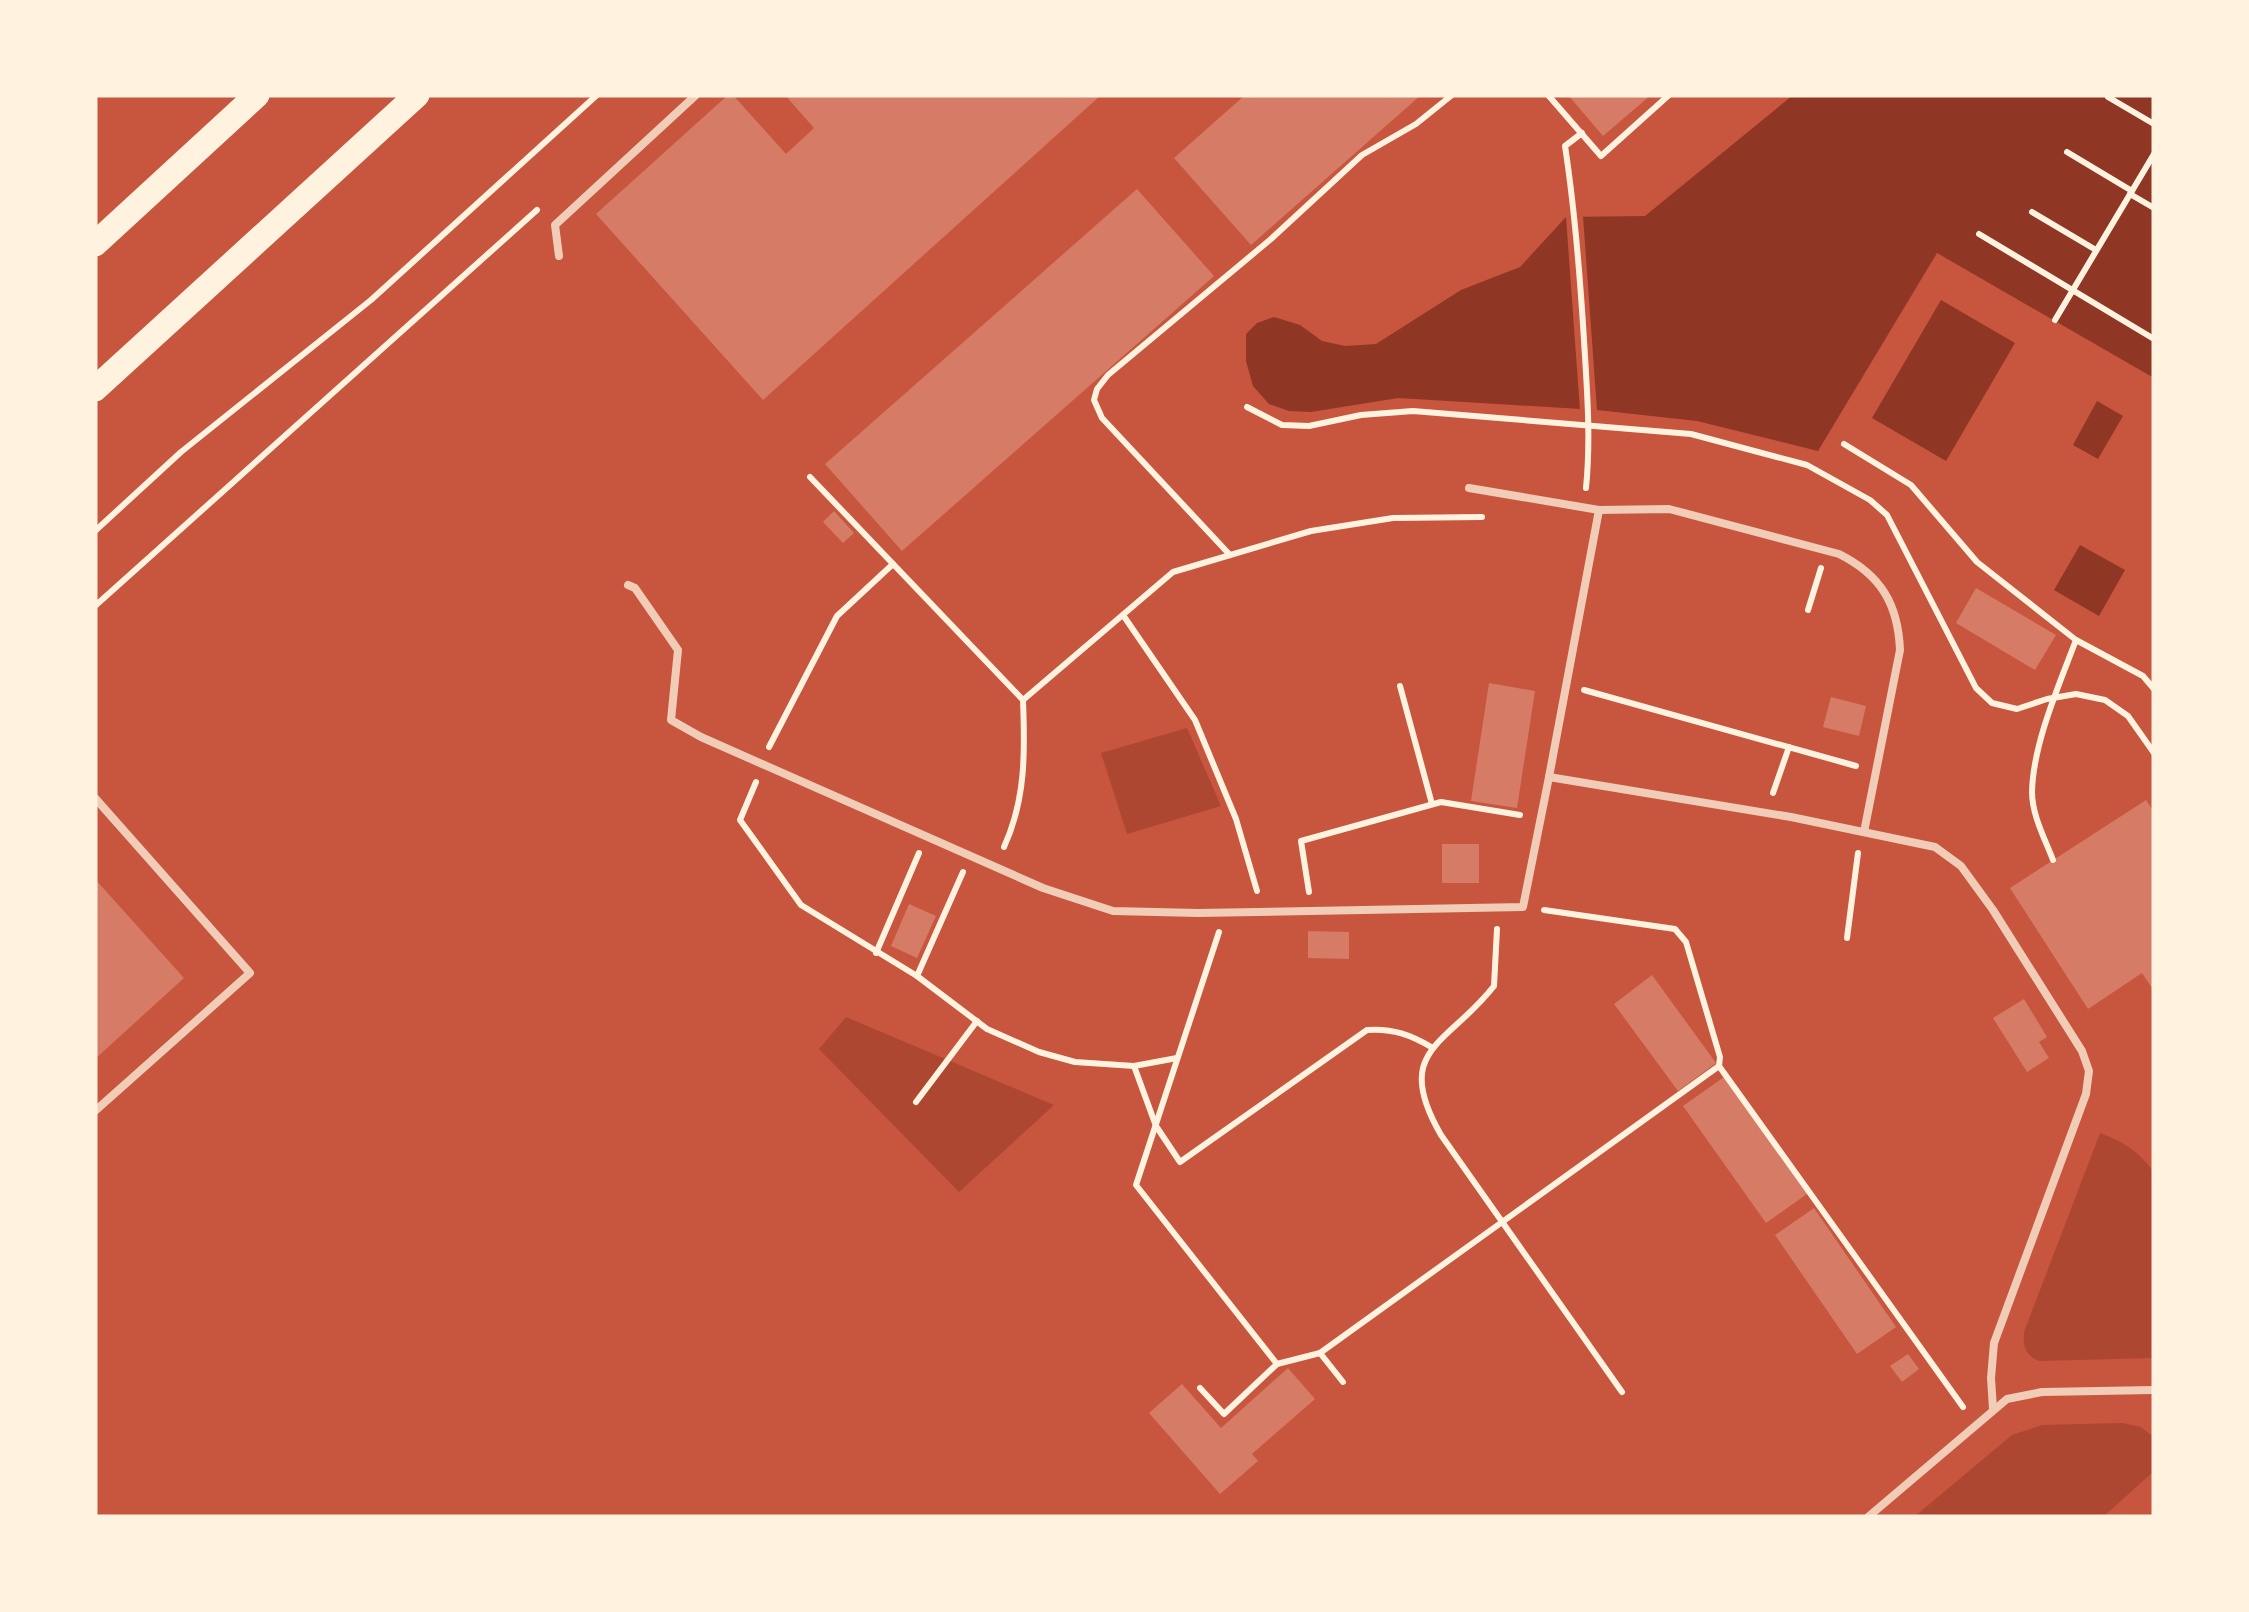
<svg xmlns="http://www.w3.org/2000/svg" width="2249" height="1612" font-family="Barlow,sans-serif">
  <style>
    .green { fill: #ae4732 }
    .water { fill: #8f3625 }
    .pier { fill: #c8553d }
    .building { fill: #d67c66 }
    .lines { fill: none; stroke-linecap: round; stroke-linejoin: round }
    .path { stroke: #fff3e0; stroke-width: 6 }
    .service { stroke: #f1ccb7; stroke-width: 8 }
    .primary { stroke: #fff3e0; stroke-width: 25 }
  </style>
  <rect width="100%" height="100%" fill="#c8553d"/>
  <g class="green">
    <path d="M1187 728 1221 806 1127 834 1101 753Z"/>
    <path d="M846 1017 1054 1105 959 1192 819 1049Z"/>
    <path d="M2100 1133C2124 1142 2140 1152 2154 1173V1358L2039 1361C2025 1355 2023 1347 2024 1332Z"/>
    <path d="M2122 1423 2141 1427 2152 1436 2154 1471 2103 1517H1914L2012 1435 2042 1425Z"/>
  </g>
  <g class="water">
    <path d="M1793 95H2154V378L1937 253 1818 451 1697 421 1597 410 1398 398 1311 412 1289 411 1269 404 1253 386 1246 361V334L1257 323 1274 317 1300 325 1322 341 1345 346 1376 344 1461 290 1520 267 1566 217 1645 216Z"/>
    <path d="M1941 300 2015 343 1946 461 1872 418Z"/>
    <path d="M2097 401 2123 416 2098 459 2073 445Z"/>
    <path d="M2080 545 2125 570 2099 616 2054 590Z"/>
  </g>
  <path class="pier" d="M1583 216 1597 410 1580 411 1566 217Z"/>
  <g class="building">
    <path d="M728 95H733L786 154 814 128 785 95H1101L763 400 596 214Z"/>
    <path d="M1245 95H1421L1251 245 1174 158Z"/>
    <path d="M1568 95H1651L1603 136Z"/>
    <path d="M1137 189 1214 276 902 551 825 464Z"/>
    <path d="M834 511 854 533 843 543 823 522Z"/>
    <path d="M1976 588 2056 635 2035 670 1956 623Z"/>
    <path d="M1489 683 1535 691 1517 808 1471 801Z"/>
    <path d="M1831 697 1866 706 1859 736 1823 727Z"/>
    <path d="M2146 800 2154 812V991L2142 973 2088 1009 2010 888Z"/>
    <rect x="1442" y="844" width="37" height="39"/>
    <path d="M95 879 184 978 95 1059Z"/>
    <path d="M909 904 936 916 917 958 891 946Z"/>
    <path d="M1308 931 1349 932V959L1308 958Z"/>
    <path d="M1652 975 1716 1063 1678 1091 1614 1004Z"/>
    <path d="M2024 999 2047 1037 2039 1042 2049 1058 2027 1072 1993 1018Z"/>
    <path d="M1724 1077 1807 1194 1766 1223 1683 1106Z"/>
    <path d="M1814 1208 1896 1327 1857 1354 1775 1235Z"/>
    <path d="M1908 1354 1919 1369 1902 1382 1890 1366Z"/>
    <path d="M1288 1368 1315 1399 1252 1454 1258 1461 1220 1494 1149 1413 1182 1384 1221 1428Z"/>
  </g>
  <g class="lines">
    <g class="path">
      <path d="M1548 95 1601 156 1669 95"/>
      <path d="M2108 97 2154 124"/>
      <path d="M1582 133 1565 146C1575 211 1580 275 1584 340 1587 390 1591 438 1586 488"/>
      <path d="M2067 152 2132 191"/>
      <path d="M2130 194 2154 208"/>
      <path d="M2032 212 2096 250"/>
      <path d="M1979 234 2154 339"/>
      <path d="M2055 320 2154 154"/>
      <path d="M1247 407 1282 425 1309 426 1361 415 1413 411 1691 434 1807 465 1870 500 1887 515 1976 688 1992 703 2017 709 2047 699 2076 694 2105 700 2128 716 2154 753"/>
      <path d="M1844 444 1911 485 1977 562 2076 640 2143 676 2154 689"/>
      <path d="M810 477 1023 700C1025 751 1026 799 1004 847"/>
      <path d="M95 531 181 452 371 300 597 95"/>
      <path d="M1230 555 1102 418 1094 400 1097 389 1108 375 1271 239 1362 155 1416 124 1452 95"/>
      <path d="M95 606 537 210"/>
      <path d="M1808 610 1821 568"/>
      <path d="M1123 615 1195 720 1236 819 1257 891"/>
      <path d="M1400 686 1432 804"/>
      <path d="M1584 690 1856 766"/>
      <path d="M1023 700 1173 572 1311 531 1393 518 1482 517"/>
      <path d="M769 747 837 616 893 564"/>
      <path d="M756 782 740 820 801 905 917 976 987 1029 1039 1052 1075 1062 1134 1066 1177 1058"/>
      <path d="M1773 793 1789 747"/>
      <path d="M2053 860C2045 839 2032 815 2032 792 2033 744 2059 685 2076 640"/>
      <path d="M1309 892 1301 841 1441 802 1520 815"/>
      <path d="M1497 929 1494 986C1448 1045 1391 1049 1441 1135L1622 1392"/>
      <path d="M1219 932 1136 1185 1277 1364 1320 1353 1719 1066 1720 1057 1686 942 1675 929 1544 910"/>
      <path d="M1847 938 1858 853"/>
      <path d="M876 953 919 853"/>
      <path d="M917 976 963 872"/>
      <path d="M1134 1066 1156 1126 1180 1162 1367 1030C1393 1028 1411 1035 1433 1048"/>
      <path d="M1719 1066 1963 1407"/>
      <path d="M916 1102 977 1021"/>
      <path d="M1320 1353 1343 1382"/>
      <path d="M1200 1388 1224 1414 1277 1364"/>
    </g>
    <g class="service">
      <path d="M559 256 555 225 696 95"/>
      <path d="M1469 488 1599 510"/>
      <path d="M628 585 635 588 678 650 671 720 701 737 1043 888 1113 911 1198 913 1523 907 1549 777 1791 817 1935 847 1961 866 1993 910 2082 1051 2089 1071 2086 1094 1994 1343 1991 1378 1993 1409"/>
      <path d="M1549 777 1599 510 1669 509 1839 554C1881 575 1898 604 1900 650L1864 832"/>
      <path d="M95 798 250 973 95 1111"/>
      <path d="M1868 1517 2007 1399 2042 1392 2154 1390"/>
    </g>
    <g class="primary">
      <path d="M95 244 257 95"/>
      <path d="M95 389 417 95"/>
    </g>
  </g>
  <rect width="2249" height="1612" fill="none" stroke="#fff3e0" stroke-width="195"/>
</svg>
